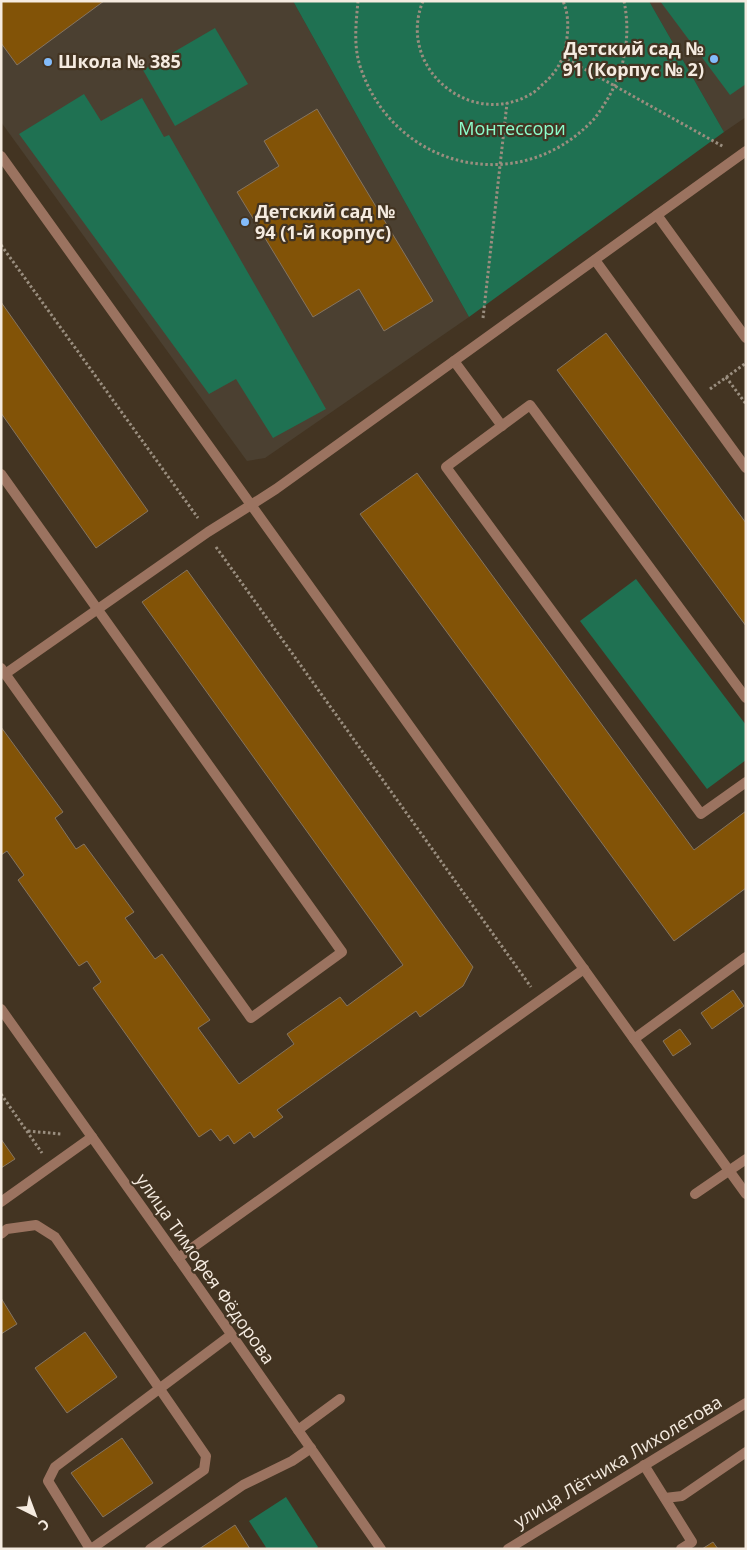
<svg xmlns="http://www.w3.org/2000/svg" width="747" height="1550" font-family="'Open Sans',sans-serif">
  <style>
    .education { fill: #4b4031 }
    .green { fill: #1f7152 }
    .building { fill: #825307; stroke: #857460 }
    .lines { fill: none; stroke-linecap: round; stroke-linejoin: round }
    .path { stroke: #9a8e7f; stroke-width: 3; stroke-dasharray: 2.5 2.5; stroke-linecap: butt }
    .lane { stroke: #9b7360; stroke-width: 10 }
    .street { stroke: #9b7360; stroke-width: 10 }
    .poi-dot { fill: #83bcfb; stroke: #433422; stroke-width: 2 }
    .labels { text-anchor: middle; stroke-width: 4.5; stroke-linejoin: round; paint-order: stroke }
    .poi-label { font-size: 18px; font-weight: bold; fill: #f5ebe0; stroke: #433422; text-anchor: start }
    .park-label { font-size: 18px; fill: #8cfdcb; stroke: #433422 }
    .street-label { font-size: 18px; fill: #f5ebe0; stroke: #433422 }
  </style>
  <rect width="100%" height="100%" fill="#433422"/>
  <g class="education">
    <path d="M1 1H293L469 317 265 458 247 461 1 122Z"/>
    <path d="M649 1H746V117L724 132Z"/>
  </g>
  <g class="green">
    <path d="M293 1H649L724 132 469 317Z"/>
    <path d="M660 1H746V84L730 95Z"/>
    <path d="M215 28 248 84 175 126 143 70Z"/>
    <path d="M84 94 101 121 142 98 164 137 169 135 326 409 273 438 236 379 209 394 19 134Z"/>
    <path d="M636 579 746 725V760L707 789 580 621Z"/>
    <path d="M286 1497 318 1547 316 1549H267L249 1521Z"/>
  </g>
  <g class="building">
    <path d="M1 1H104L17 65 1 43Z"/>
    <path d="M317 109 433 301 384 331 359 289 313 317 237 192 279 166 264 141Z"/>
    <path d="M1 302 148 511 96 548 1 413Z"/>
    <path d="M606 333 746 523V626L557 370Z"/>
    <path d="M417 473 694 850 746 811V888L674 941 360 514Z"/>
    <path d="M187 570 473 967 463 986 420 1017 416 1011 277 1110 283 1117 254 1138 250 1132 234 1144 228 1135 220 1141 211 1129 199 1137 93 988 101 982 87 961 79 966 18 880 24 875 7 851 1 855V727L63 812 55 818 76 849 84 844 134 912 125 918 155 959 162 954 210 1020 198 1028 239 1084 294 1044 287 1034 340 997 347 1006 403 965 142 602Z"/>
    <path d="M733 990 744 1006 712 1029 701 1013Z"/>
    <path d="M680 1029 691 1044 673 1056 663 1041Z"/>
    <path d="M1 1139 15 1159 1 1168Z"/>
    <path d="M1 1298 17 1324 1 1334Z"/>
    <path d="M85 1332 117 1377 67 1413 35 1368Z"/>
    <path d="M122 1438 153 1483 103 1517 71 1473Z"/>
    <path d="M235 1525 250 1549H199Z"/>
    <path d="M713 1542 718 1549H702Z"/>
  </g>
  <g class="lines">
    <g class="path">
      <path d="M358 1C356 24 353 47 361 69 396 170 521 198 594 119 599 113 603 106 607 100 625 70 631 35 624 1"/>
      <path d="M423 1C396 67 470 130 531 94 535 92 539 88 543 84 553 76 562 63 565 50 568 34 570 17 563 1"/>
      <path d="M563 57 724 147"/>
      <path d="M1 245 198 518"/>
      <path d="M483 318 507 103"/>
      <path d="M726 377 746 404"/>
      <path d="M710 389 746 363"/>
      <path d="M216 547 531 987"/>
      <path d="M1 1094 42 1153"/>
      <path d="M28 1131 61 1134"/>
    </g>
    <g class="lane">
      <path d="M657 215 746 338"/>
      <path d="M595 260 746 468"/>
      <path d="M454 361 502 426"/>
      <path d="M1 474 342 952 251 1018 1 668"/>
      <path d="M5 674 208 532 251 505"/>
      <path d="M746 698 530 405 446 467 701 814 746 782"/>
      <path d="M634 1039 746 1194"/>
      <path d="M695 1194 746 1159"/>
      <path d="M1 1202 92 1137"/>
      <path d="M1 1234 7 1229 36 1225 55 1237 206 1456 204 1470 91 1549"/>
      <path d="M298 1430 340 1399"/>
      <path d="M644 1465 692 1542 681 1549"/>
      <path d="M665 1498 682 1496 746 1452"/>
      <path d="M90 1549 48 1481 55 1467 231 1335"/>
      <path d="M150 1549 243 1485 292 1461 311 1448"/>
    </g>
    <g class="street">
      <path d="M1 156 634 1039 746 957"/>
      <path d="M251 505 276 489 746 151"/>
      <path d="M1 1009 178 1258 381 1549"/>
      <path d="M178 1258 584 969"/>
      <path d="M508 1549 746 1403"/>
    </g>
  </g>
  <g class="poi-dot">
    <circle cx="714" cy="59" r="5"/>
    <circle cx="48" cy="62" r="5"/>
    <circle cx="245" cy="222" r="5"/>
  </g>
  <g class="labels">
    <g class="poi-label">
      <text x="704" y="55" text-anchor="end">Детский сад №<tspan x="704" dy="21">91 (Корпус № 2)</tspan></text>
      <text x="58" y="68">Школа № 385</text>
      <text x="255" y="218">Детский сад №<tspan x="255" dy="21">94 (1-й корпус)</tspan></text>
    </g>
    <g class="park-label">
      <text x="512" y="135">Монтессори</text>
    </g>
    <g class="street-label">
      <text transform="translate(205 1269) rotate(55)" y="6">улица Тимофея Фёдорова</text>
      <text transform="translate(618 1462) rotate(-31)" y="6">улица Лётчика Лихолетова</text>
    </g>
  </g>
  <rect width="747" height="1550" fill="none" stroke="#f5ebe0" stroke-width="5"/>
  <g transform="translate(35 1515) rotate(138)" stroke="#433422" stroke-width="4" paint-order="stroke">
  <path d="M0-4L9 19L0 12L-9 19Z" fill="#f5ebe0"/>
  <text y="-8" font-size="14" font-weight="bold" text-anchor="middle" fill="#f5ebe0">С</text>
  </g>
</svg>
